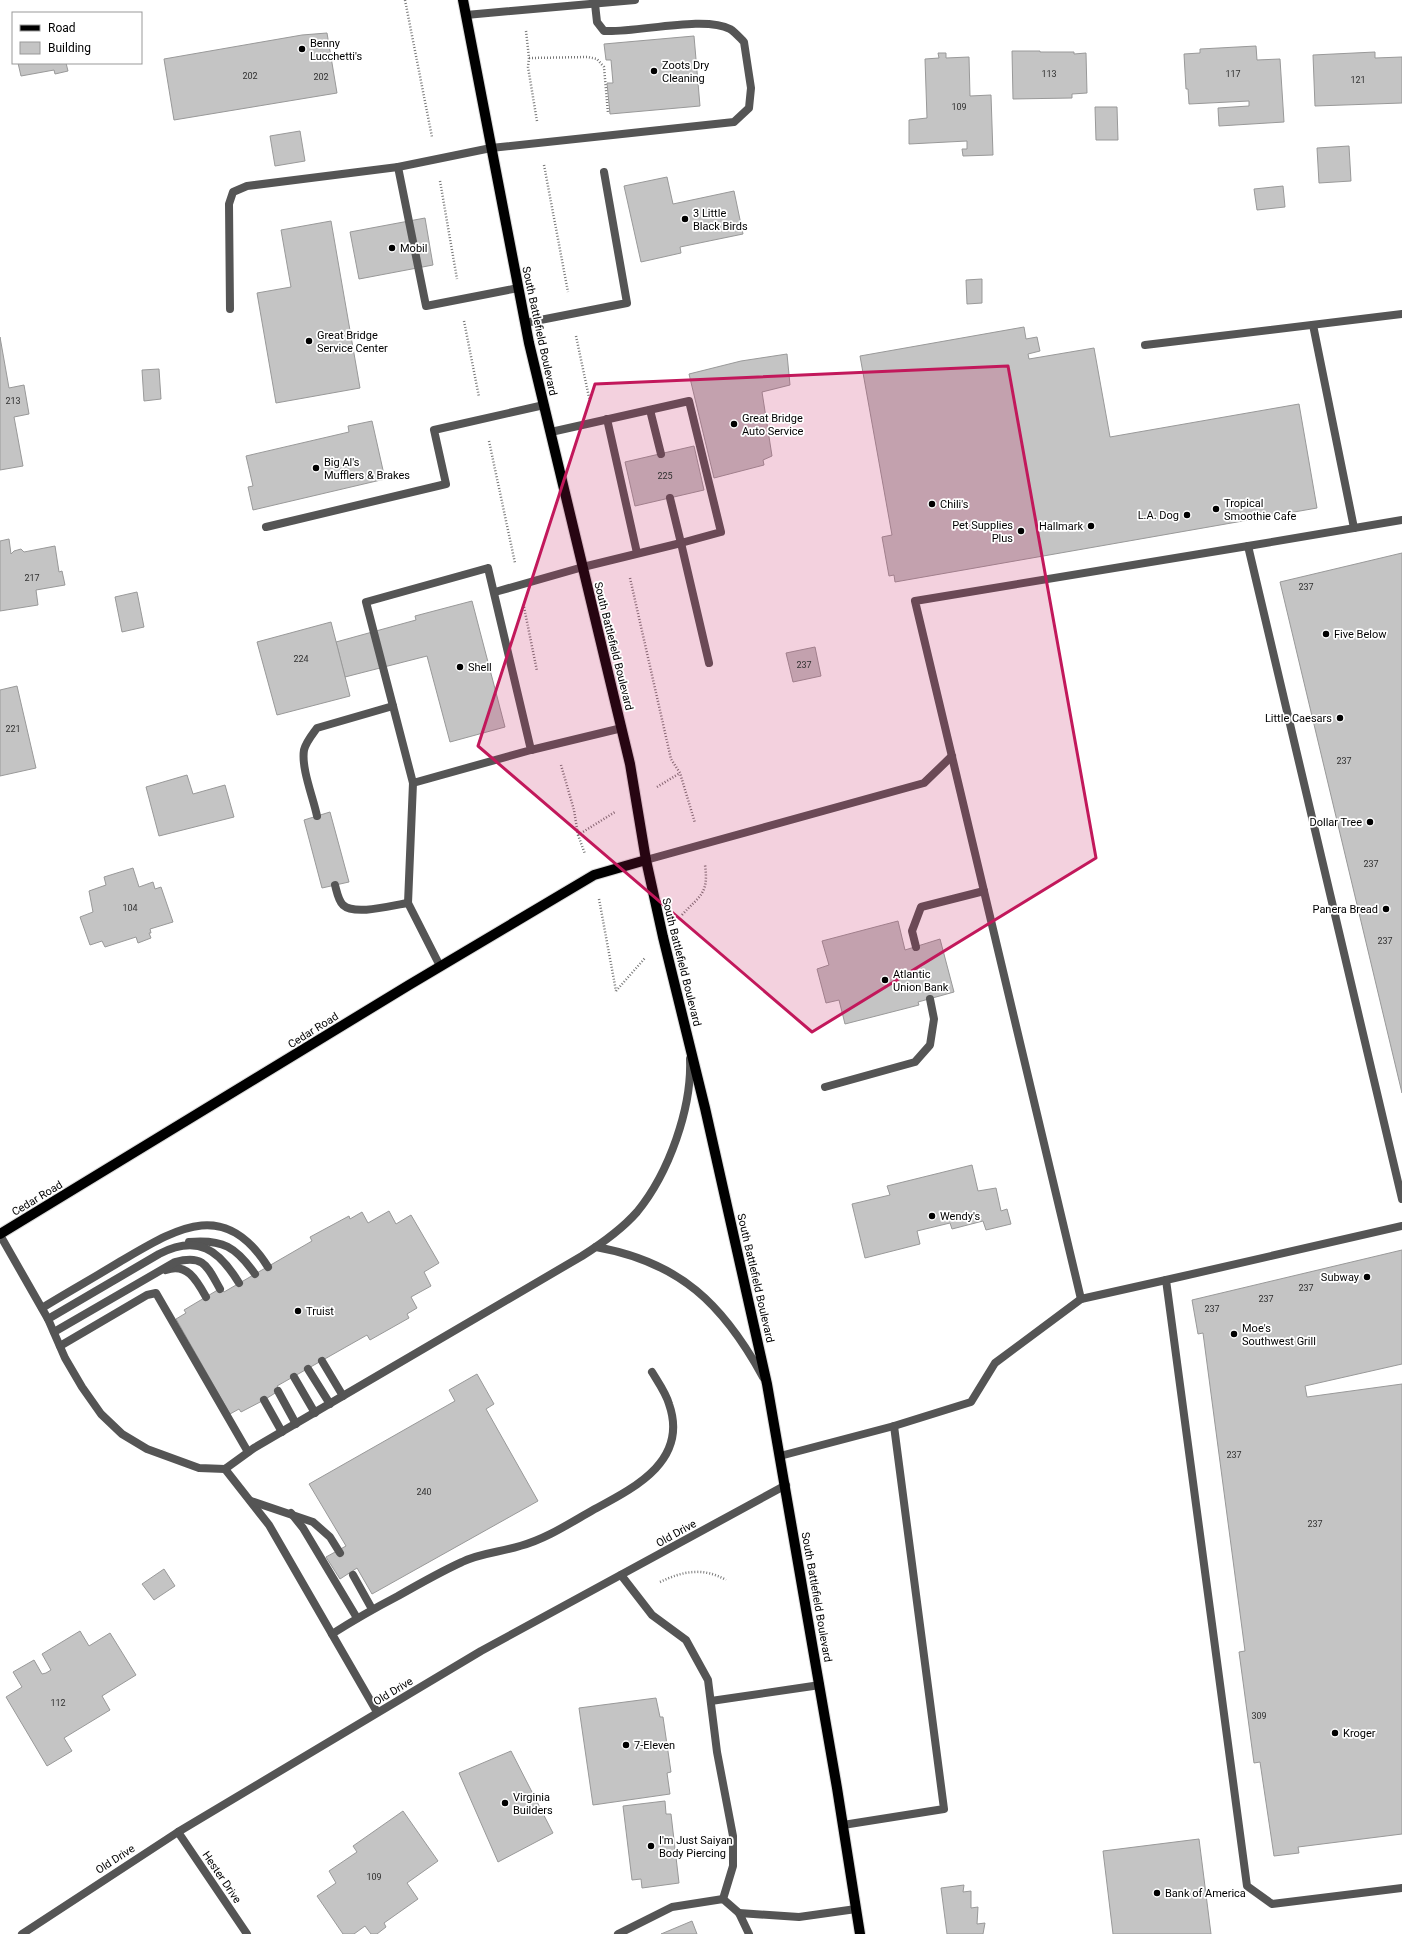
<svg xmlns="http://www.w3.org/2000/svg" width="1402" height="1934" font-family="Roboto,sans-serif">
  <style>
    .building { fill: #c4c4c4; stroke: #999 }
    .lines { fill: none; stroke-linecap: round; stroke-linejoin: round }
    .primary-casing { stroke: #dbdbdb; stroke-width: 12 }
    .path { stroke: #777; stroke-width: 2.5; stroke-dasharray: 1 2; stroke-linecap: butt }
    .lane { stroke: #555; stroke-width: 8 }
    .street { stroke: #555; stroke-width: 8 }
    .primary { stroke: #000; stroke-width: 10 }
    .marked { fill: #c2185b; fill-opacity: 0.2; stroke: #c2185b; stroke-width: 3; stroke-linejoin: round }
    .poi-dot { fill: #000; stroke: #fff; stroke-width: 1.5 }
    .labels { text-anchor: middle; stroke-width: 3.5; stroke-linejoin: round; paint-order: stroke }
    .number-label { font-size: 9px; fill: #313131 }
    .poi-label { font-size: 11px; fill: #000; stroke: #fff; text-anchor: start }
    .street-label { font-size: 11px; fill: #000; stroke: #fff }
  </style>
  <rect width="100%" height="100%" fill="#fff"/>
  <g class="building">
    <path d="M327 33 337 93 174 120 164 59 302 35Z"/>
    <path d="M694 36 700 106 610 114 607 83H613L611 60H606L604 44Z"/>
    <path d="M1256 46 1257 60 1280 59 1284 122 1219 126 1218 108 1249 106V101L1189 104 1188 89H1186L1184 54 1200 53V49Z"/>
    <path d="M1012 51H1040V52H1074V54L1086 53 1087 93 1072 94V98L1013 99Z"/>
    <path d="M1375 52V58L1402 57V103L1315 106 1313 55Z"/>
    <path d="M938 53H946V58L969 57 970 96 991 95 993 155 963 156 962 149H967V141L909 144V120L927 118 925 59 939 58Z"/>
    <path d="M18 63H66L68 71 55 74 54 70 21 76Z"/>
    <path d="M1095 107H1117L1118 140H1096Z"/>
    <path d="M300 131 305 161 275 166 270 136Z"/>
    <path d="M1349 146 1351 181 1319 183 1317 148Z"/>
    <path d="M667 177 673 204 734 191 743 234 680 247 681 253 641 262 624 186Z"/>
    <path d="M1283 186 1285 207 1257 210 1254 189Z"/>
    <path d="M425 218 433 265 359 279 350 232Z"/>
    <path d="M331 221 360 388 276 403 257 293 291 287 281 230Z"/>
    <path d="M982 279V303L967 304 966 280Z"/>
    <path d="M1024 327 1026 339 1037 337 1040 351 1028 354 1029 359 1094 348 1110 437 1299 404 1317 508 895 582 894 575 889 576 882 537 892 535 860 356Z"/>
    <path d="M0 337 9 388 24 385 29 414 14 417 23 466 0 470Z"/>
    <path d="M787 354 790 385 762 392 772 456 763 460 764 465 714 478 689 374 741 361Z"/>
    <path d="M159 369 161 399 144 401 142 370Z"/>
    <path d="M372 421 385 479 253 510 248 487 253 486 246 456 349 432 348 426Z"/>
    <path d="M694 446 704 490 635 506 625 462Z"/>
    <path d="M9 539 11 554 14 551 21 549 24 552 55 546 59 572 62 571 65 585 36 590 38 605 0 611V541Z"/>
    <path d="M1402 553V1093L1280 582Z"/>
    <path d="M137 592 144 627 122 632 115 597Z"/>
    <path d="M472 601 505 727 450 742 427 656 345 677 336 642 416 620 415 616Z"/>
    <path d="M331 622 350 696 277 715 257 642Z"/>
    <path d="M815 647 821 676 793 682 786 653Z"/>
    <path d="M17 686 36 768 0 776V690Z"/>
    <path d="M187 775 193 794 225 785 234 817 159 836 146 787Z"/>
    <path d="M330 812 349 882 322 888 304 820Z"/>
    <path d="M133 868 139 887 153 882 155 889 161 887 173 922 150 929 151 933H149L151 938 138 943 136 937 105 947 102 941 90 945 80 917 93 912 89 891 106 885 104 877Z"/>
    <path d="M898 921 905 950 940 939 954 992 918 1002 919 1005 845 1024 839 1000 826 1003 817 969 829 965 822 941Z"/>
    <path d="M972 1165 978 1191 996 1188 1001 1211 1007 1209 1011 1224 986 1230 983 1221 952 1229 950 1223 917 1231 920 1244 865 1258 852 1204 890 1195 887 1186Z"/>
    <path d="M389 1211 396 1224 411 1215 439 1263 424 1272 431 1286 411 1297 417 1308 407 1314 409 1318 370 1340 367 1335 277 1386 280 1390 264 1400 241 1412 239 1409 230 1414 176 1319 186 1313 184 1310 221 1288 224 1292 312 1241 310 1237 349 1216 350 1219 362 1212 368 1223Z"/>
    <path d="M1402 1250V1364L1305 1386 1307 1397 1402 1384V1834L1298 1847 1299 1853 1274 1856 1260 1762 1254 1763 1239 1652 1245 1651 1203 1333 1198 1334 1192 1300Z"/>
    <path d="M477 1374 494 1404 486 1409 538 1501 372 1594 357 1568 340 1579 326 1557 346 1546 309 1484 455 1401 449 1390Z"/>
    <path d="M164 1569 175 1586 154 1600 142 1584Z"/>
    <path d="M80 1631 89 1646 110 1633 136 1675 102 1696 110 1710 64 1738 72 1751 47 1766 6 1697 22 1687 13 1672 34 1660 42 1674 46 1673 51 1670 42 1654Z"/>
    <path d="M656 1698 660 1717H663L671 1772 667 1773 670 1794 593 1805 579 1708Z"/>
    <path d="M511 1751 553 1833 498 1862 459 1773Z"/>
    <path d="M665 1801 666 1814H671L679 1883 642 1888 641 1879 632 1880 623 1806Z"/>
    <path d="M403 1811 438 1861 407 1883 418 1899 384 1923 386 1927 377 1934H371L365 1926 354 1934H343L317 1896 336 1883 329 1871 357 1852 353 1846Z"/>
    <path d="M1199 1839 1211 1934H1113L1103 1851Z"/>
    <path d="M964 1885 963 1892 971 1891V1908L978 1907 977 1924 985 1923 983 1934H947L941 1888Z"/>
    <path d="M692 1921 697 1934H661Z"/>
  </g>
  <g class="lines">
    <defs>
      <g id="primary">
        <path d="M463 0 529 343 630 764 646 860 663 937 705 1108 767 1384 837 1788 860 1934"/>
        <path d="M0 1234 409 985 594 875 646 860"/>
      </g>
    </defs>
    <use href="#primary" class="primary-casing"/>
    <g class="path">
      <path d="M405 0 432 137"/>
      <path d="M526 31 529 58 528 67 537 121"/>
      <path d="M529 58 588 57 597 59 604 67 608 113"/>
      <path d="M544 165 568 292"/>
      <path d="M440 181 457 279"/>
      <path d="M464 321 479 397"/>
      <path d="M576 336 590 402"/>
      <path d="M489 441 515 563"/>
      <path d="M630 578 671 759 680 773 695 823"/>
      <path d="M524 607 537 671"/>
      <path d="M561 765 574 810 578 835 585 854"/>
      <path d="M657 787 680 773"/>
      <path d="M578 835 615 812"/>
      <path d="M599 899 616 991"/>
      <path d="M682 915C700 895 709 894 705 865"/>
      <path d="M616 991 645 958"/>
      <path d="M660 1582C683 1571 703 1567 726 1580"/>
    </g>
    <g class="lane">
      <path d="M518 288 426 306 398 167 491 148 734 122 749 108 751 88 744 42C740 38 735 32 730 29 704 15 637 33 604 31L597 22 595 4"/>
      <path d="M230 309 229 204 233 192 247 186 398 167"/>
      <path d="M525 323 627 303 604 172"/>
      <path d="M1313 325 1354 528"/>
      <path d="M1145 345 1402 314"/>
      <path d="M650 410 661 454"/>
      <path d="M607 419 637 553"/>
      <path d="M551 432 689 401 721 532 681 543 670 498"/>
      <path d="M266 527 446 484 434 430 544 405"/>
      <path d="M1248 546 1402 520"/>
      <path d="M495 592 583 567 681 543 709 663"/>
      <path d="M531 750 622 728"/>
      <path d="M413 783 531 750 488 568 366 602 413 783 408 903 440 966"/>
      <path d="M317 816C313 797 301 768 304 750 306 742 312 735 317 728L393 706"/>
      <path d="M646 860 924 783 952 756"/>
      <path d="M335 885C337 892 338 900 343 905 355 916 393 905 408 903"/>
      <path d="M916 947 912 931 921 907 984 891"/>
      <path d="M825 1087 915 1062 930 1045 934 1019 930 999"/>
      <path d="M1402 1226 1166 1280 1247 1886 1272 1904 1402 1888"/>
      <path d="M0 1235 48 1319 65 1358 82 1387 101 1414 122 1434 147 1449 199 1468 225 1469 254 1448 582 1256C601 1244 622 1229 637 1212 669 1173 692 1108 690 1059"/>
      <path d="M189 1242C223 1239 236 1247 255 1274"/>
      <path d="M596 1247C680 1262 723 1304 763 1377"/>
      <path d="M166 1270C187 1262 197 1281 206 1297"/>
      <path d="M1081 1299 915 601 1248 546 1402 1199"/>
      <path d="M42 1308C68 1292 95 1277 121 1261 176 1229 224 1197 268 1267"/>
      <path d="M48 1319 159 1254C198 1234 219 1250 239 1283"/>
      <path d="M54 1332 175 1262C204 1254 207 1266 220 1289"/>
      <path d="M60 1346 147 1295 156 1293 248 1452"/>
      <path d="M322 1361 343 1396"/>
      <path d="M308 1369 330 1404"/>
      <path d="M294 1377 315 1413"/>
      <path d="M278 1391 296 1424"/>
      <path d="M264 1400 282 1432"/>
      <path d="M780 1456 894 1426 971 1402 995 1363 1081 1299 1166 1280"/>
      <path d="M225 1469 269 1525 377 1712"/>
      <path d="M251 1501 313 1522 330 1537 340 1553"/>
      <path d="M291 1513 303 1528 357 1618"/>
      <path d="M353 1575 372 1609"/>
      <path d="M621 1575 652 1615 686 1640 708 1680 717 1752 733 1836V1866L723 1899"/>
      <path d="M332 1634C354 1620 375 1608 398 1596 419 1584 440 1572 462 1562 480 1553 501 1552 520 1546 546 1539 570 1523 593 1510 634 1488 689 1461 669 1404 666 1393 658 1382 652 1372"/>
      <path d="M711 1701 820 1685"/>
      <path d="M843 1825 944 1809 894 1426"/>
      <path d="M618 1934 672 1907 723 1899 739 1913"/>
      <path d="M749 1934 739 1913 799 1917 856 1909"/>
    </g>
    <g class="street">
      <path d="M466 15 635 0"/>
      <path d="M178 1832 247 1934"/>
      <path d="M22 1934 178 1832 481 1651 786 1485"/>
    </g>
    <use href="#primary" class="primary"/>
  </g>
  <path class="marked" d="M1008 366 1096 858 812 1032 478 746 595 384Z"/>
  <g class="poi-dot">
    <circle cx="302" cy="49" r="4"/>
    <circle cx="654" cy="71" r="4"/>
    <circle cx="685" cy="219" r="4"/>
    <circle cx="392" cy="248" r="4"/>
    <circle cx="309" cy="341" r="4"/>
    <circle cx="734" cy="424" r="4"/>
    <circle cx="316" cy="468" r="4"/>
    <circle cx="932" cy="504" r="4"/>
    <circle cx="1216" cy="509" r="4"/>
    <circle cx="1187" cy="515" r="4"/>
    <circle cx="1091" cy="526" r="4"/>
    <circle cx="1021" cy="531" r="4"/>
    <circle cx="1326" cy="634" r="4"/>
    <circle cx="460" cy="667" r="4"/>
    <circle cx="1340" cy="718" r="4"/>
    <circle cx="1370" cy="822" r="4"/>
    <circle cx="1386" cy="909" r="4"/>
    <circle cx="885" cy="980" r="4"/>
    <circle cx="932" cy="1216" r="4"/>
    <circle cx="1367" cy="1277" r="4"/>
    <circle cx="298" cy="1311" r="4"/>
    <circle cx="1234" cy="1334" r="4"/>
    <circle cx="1335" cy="1733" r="4"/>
    <circle cx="626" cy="1745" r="4"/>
    <circle cx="505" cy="1803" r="4"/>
    <circle cx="651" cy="1846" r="4"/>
    <circle cx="1157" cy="1893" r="4"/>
  </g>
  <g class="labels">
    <g class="number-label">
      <text x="1049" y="77">113</text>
      <text x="1233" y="77">117</text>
      <text x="250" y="79">202</text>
      <text x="321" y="80">202</text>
      <text x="1358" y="83">121</text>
      <text x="959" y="110">109</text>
      <text x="13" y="404">213</text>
      <text x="665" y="479">225</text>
      <text x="32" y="581">217</text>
      <text x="1306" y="590">237</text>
      <text x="301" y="662">224</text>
      <text x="804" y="668">237</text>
      <text x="13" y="732">221</text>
      <text x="1344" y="764">237</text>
      <text x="1371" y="867">237</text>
      <text x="130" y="911">104</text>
      <text x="1385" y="944">237</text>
      <text x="1306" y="1291">237</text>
      <text x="1266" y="1302">237</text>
      <text x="1212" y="1312">237</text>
      <text x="1234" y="1458">237</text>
      <text x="424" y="1495">240</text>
      <text x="1315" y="1527">237</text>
      <text x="58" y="1706">112</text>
      <text x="1259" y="1719">309</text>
      <text x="374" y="1880">109</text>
    </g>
    <g class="poi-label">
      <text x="310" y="47">Benny<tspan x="310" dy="13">Lucchetti's</tspan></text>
      <text x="662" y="69">Zoots Dry<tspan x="662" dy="13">Cleaning</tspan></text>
      <text x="693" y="217">3 Little<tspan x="693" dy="13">Black Birds</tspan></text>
      <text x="400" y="252">Mobil</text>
      <text x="317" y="339">Great Bridge<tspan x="317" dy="13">Service Center</tspan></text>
      <text x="742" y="422">Great Bridge<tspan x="742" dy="13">Auto Service</tspan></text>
      <text x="324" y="466">Big Al's<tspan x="324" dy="13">Mufflers &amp; Brakes</tspan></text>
      <text x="1224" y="507">Tropical<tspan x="1224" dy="13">Smoothie Cafe</tspan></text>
      <text x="940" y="508">Chili's</text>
      <text x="1179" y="519" text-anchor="end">L.A. Dog</text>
      <text x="1013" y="529" text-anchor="end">Pet Supplies<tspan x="1013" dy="13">Plus</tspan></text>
      <text x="1083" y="530" text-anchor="end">Hallmark</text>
      <text x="1334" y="638">Five Below</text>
      <text x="468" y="671">Shell</text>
      <text x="1332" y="722" text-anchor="end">Little Caesars</text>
      <text x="1362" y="826" text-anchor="end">Dollar Tree</text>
      <text x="1378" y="913" text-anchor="end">Panera Bread</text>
      <text x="893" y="978">Atlantic<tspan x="893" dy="13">Union Bank</tspan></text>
      <text x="940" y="1220">Wendy's</text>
      <text x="1359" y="1281" text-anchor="end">Subway</text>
      <text x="306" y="1315">Truist</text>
      <text x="1242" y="1332">Moe's<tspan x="1242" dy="13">Southwest Grill</tspan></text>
      <text x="1343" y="1737">Kroger</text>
      <text x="634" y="1749">7-Eleven</text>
      <text x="513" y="1801">Virginia<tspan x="513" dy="13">Builders</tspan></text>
      <text x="659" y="1844">I'm Just Saiyan<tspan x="659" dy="13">Body Piercing</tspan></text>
      <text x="1165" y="1897">Bank of America</text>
    </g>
    <g class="street-label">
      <text transform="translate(540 331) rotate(78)" y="4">South Battlefield Boulevard</text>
      <text transform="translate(614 646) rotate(76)" y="4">South Battlefield Boulevard</text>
      <text transform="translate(682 962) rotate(76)" y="4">South Battlefield Boulevard</text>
      <text transform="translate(313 1030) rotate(-32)" y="4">Cedar Road</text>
      <text transform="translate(37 1198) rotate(-31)" y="4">Cedar Road</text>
      <text transform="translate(756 1278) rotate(77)" y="4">South Battlefield Boulevard</text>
      <text transform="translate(676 1533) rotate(-29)" y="4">Old Drive</text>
      <text transform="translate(817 1597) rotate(80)" y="4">South Battlefield Boulevard</text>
      <text transform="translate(393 1691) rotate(-31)" y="4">Old Drive</text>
      <text transform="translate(115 1859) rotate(-33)" y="4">Old Drive</text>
      <text transform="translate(222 1877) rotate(56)" y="4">Hester Drive</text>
    </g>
  </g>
  <rect x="12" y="12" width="130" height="52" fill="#ffffff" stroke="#999999"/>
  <rect x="20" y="25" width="20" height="6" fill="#000000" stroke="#999999"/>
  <text x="48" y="32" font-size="12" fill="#000000">Road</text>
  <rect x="20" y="42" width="20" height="12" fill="#c4c4c4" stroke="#999999"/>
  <text x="48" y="52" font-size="12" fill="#000000">Building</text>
</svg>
